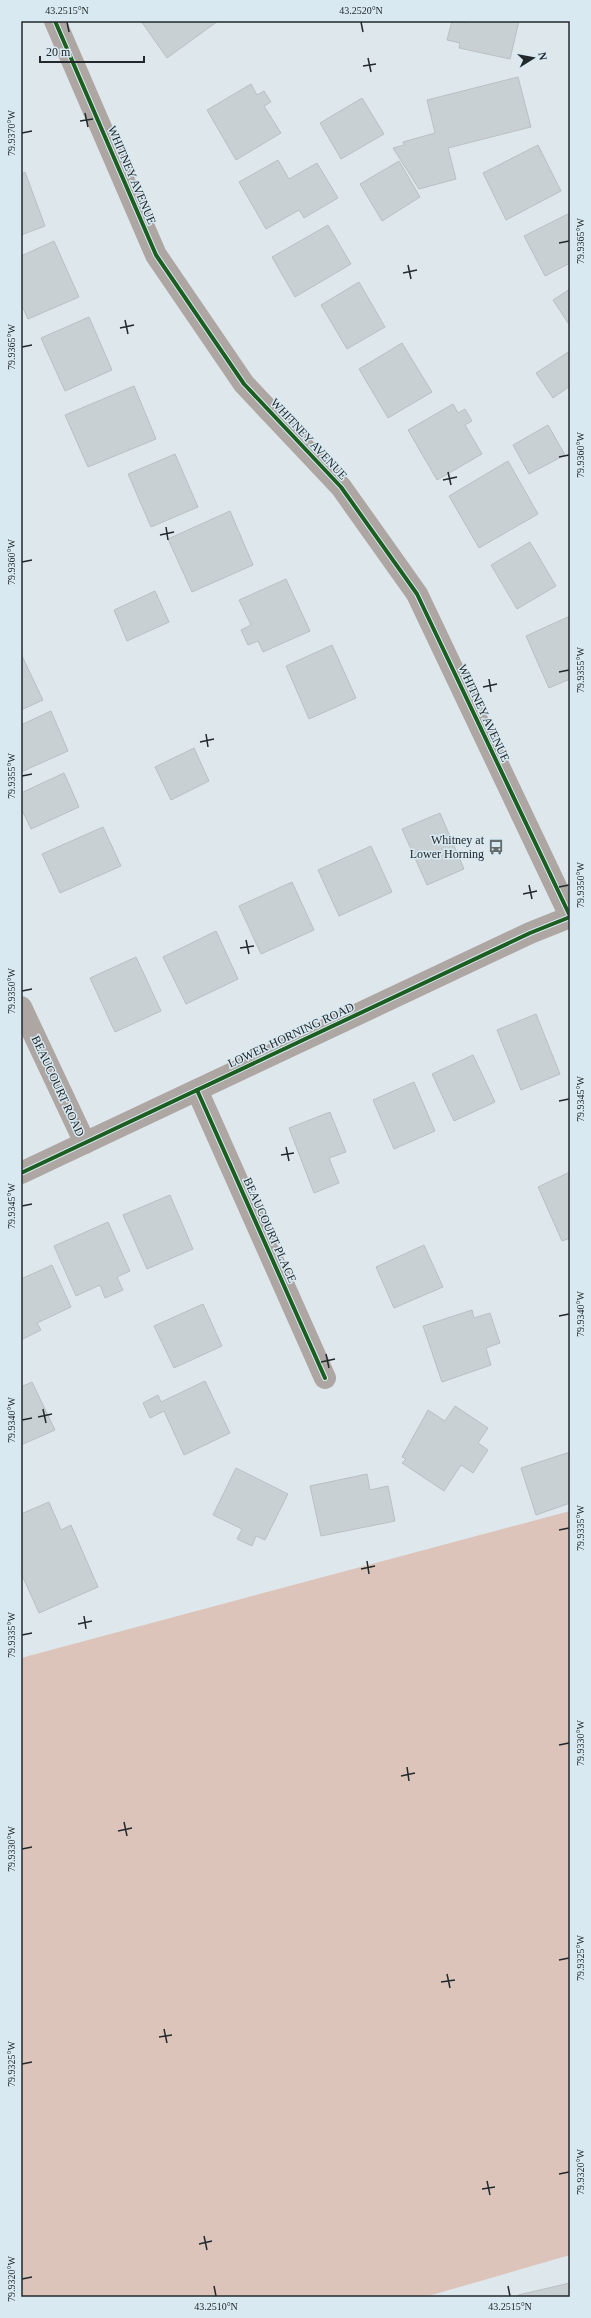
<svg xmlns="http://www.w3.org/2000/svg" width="591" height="2318" font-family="Georgia,serif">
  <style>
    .green { fill: #ddc4ba }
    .building { fill: #c9d0d3; stroke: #b9c0c3 }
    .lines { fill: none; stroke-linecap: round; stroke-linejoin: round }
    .minor { stroke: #aea6a3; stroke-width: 22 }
    .cycleway-casing { stroke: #d8e9f1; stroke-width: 6 }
    .cycleway { stroke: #1b5e20; stroke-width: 4 }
    .ticks { fill: none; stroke: #22292c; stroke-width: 1.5 }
    .labels { text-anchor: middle; stroke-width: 3; stroke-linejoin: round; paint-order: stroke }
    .street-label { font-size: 12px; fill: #22292c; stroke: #d8e9f1 }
    .poi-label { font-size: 12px; fill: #22292c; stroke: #d8e9f1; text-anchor: end }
    .neatline { fill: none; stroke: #22292c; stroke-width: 1.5 }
    .ticks-label { font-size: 10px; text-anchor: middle; fill: #22292c }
  </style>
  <rect width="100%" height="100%" fill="#dee7eb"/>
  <path class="green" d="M570 1511V2255L425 2297H21V1658Z"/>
  <g class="building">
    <path d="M141 21H218L167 58Z"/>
    <path d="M452 21 465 23V21H519L510 59 459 48 460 43 447 40Z"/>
    <path d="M518 77 531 127 448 148 456 179 419 189 393 148 404 145 403 142 435 133 427 100Z"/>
    <path d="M251 84 257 95 264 91 271 102 264 106 281 133 236 160 207 110Z"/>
    <path d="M362 98 384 134 341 159 320 123Z"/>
    <path d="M538 145 561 191 506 220 483 173Z"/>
    <path d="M278 160 289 179 317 163 338 198 304 218 299 210 266 229 239 182Z"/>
    <path d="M399 161 420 197 382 221 360 184Z"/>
    <path d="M25 172 45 226 21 235V174Z"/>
    <path d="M570 213V263L545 276 524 236Z"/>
    <path d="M328 225 351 264 295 297 272 257Z"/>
    <path d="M54 241 79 297 28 319 23 308H21V256Z"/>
    <path d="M359 282 385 327 347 349 321 305Z"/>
    <path d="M570 289V326L553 300Z"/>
    <path d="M89 317 112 370 65 391 41 338Z"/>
    <path d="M402 343 432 392 388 418 359 369Z"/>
    <path d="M570 351V386L553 398 536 373Z"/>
    <path d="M134 386 156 439 88 467 65 415Z"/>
    <path d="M453 404 458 413 465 409 472 421 465 425 482 454 437 480 408 430Z"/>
    <path d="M548 425 565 455 529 474 513 445Z"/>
    <path d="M175 454 198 507 151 527 128 474Z"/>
    <path d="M508 461 538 514 479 548 449 496Z"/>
    <path d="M230 511 253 565 192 592 168 539Z"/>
    <path d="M530 542 556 586 517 609 491 565Z"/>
    <path d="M286 579 310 631 263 652 258 641 248 645 241 630 251 625 239 600Z"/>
    <path d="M155 591 169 622 127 641 114 610Z"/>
    <path d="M570 616V679L549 688 526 636Z"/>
    <path d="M332 645 356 698 309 719 286 666Z"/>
    <path d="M21 654 43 700 21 710Z"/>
    <path d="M51 711 68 751 21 772V725Z"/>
    <path d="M194 748 209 781 171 800 155 767Z"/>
    <path d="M64 773 79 807 31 829 21 808V793Z"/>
    <path d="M440 813 464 869 427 885 402 829Z"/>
    <path d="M103 827 121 866 60 893 42 854Z"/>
    <path d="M371 846 392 892 339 916 318 870Z"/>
    <path d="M292 882 314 930 261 954 239 906Z"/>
    <path d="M216 931 238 979 186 1004 163 957Z"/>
    <path d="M136 957 161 1011 115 1032 90 978Z"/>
    <path d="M536 1014 560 1074 521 1090 497 1030Z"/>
    <path d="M473 1055 495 1102 454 1121 432 1074Z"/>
    <path d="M414 1082 435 1131 394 1149 373 1100Z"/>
    <path d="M330 1112 346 1152 329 1158 339 1183 314 1193 289 1128Z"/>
    <path d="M570 1172V1238L562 1241 538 1187Z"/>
    <path d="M170 1195 193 1249 147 1269 123 1215Z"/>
    <path d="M108 1222 130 1271 117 1277 123 1290 105 1298 100 1285 76 1296 54 1246Z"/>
    <path d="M424 1245 443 1287 394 1308 376 1267Z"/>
    <path d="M52 1265 71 1307 37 1323 41 1330 21 1340V1279Z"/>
    <path d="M203 1304 222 1346 174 1368 154 1326Z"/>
    <path d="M472 1310 474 1318 490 1313 500 1343 486 1348 491 1365 442 1382 423 1326Z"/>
    <path d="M205 1381 230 1433 184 1455 164 1411 150 1418 143 1403 158 1395 161 1402Z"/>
    <path d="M32 1382 55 1430 21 1445V1387Z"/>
    <path d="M455 1406 488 1428 478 1443 488 1450 473 1473 461 1465 444 1491 402 1463 406 1459 402 1457 428 1410 445 1421Z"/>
    <path d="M570 1452V1503L536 1515 521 1468Z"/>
    <path d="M236 1468 288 1494 265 1540 256 1536 252 1546 237 1539 242 1529 213 1515Z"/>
    <path d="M367 1474 370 1490 388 1486 395 1521 321 1536 310 1486Z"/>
    <path d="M49 1502 61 1530 71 1525 98 1587 39 1613 21 1573V1514Z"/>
    <path d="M570 2283V2297H518V2295Z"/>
  </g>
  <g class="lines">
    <g class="minor">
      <path d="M55 21 156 255 244 384 341 487 417 594 570 916"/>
      <path d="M21 1007 85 1143"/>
      <path d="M197 1090 325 1378"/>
      <path d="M21 1173 530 933 570 917"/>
    </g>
    <defs>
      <g id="cycleway">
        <path d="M55 21 156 255 244 384 341 487 417 594 570 916"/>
        <path d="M197 1090 325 1378"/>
        <path d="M21 1173 530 933 570 917"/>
      </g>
    </defs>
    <use href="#cycleway" class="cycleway-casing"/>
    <use href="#cycleway" class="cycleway"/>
  </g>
  <path class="ticks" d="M67 22 69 32M361 22 363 32M368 58 371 72M363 66 376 64M85 113 88 127M80 121 93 119M22 133 32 131M559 243 569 241M408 265 411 279M403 273 417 270M125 320 128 334M120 328 134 325M22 347 32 345M559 457 569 455M448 472 451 485M443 480 457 477M166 527 168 540M160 535 174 532M22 562 32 560M559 672 569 670M489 679 491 692M483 687 497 684M206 734 208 747M200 742 214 739M22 776 32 774M529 885 532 899M559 887 569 885M523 894 537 891M246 940 249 954M240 948 254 946M22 991 32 989M559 1101 569 1099M286 1147 289 1161M281 1155 294 1153M22 1206 32 1204M559 1316 569 1314M326 1354 329 1368M321 1362 335 1359M43 1409 46 1423M38 1417 52 1414M22 1420 32 1418M559 1530 569 1528M367 1561 369 1574M361 1569 375 1566M84 1616 86 1629M78 1624 92 1621M22 1635 32 1633M559 1745 569 1743M407 1767 409 1781M401 1776 415 1773M124 1822 127 1836M118 1831 132 1828M22 1849 32 1847M559 1960 569 1958M447 1974 450 1988M441 1982 455 1980M164 2029 167 2043M159 2037 172 2035M22 2064 32 2062M559 2174 569 2172M487 2181 490 2195M482 2189 495 2187M204 2236 207 2250M199 2244 212 2241M22 2279 32 2277M214 2286 216 2296M508 2286 510 2296"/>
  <defs>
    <symbol id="bus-bare" viewBox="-9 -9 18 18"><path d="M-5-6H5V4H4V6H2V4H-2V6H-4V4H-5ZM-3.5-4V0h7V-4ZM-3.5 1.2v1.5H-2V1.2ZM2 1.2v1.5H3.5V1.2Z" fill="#646c6f" stroke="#d8e9f1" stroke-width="2.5" paint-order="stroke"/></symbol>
  </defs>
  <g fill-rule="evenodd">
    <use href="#bus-bare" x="485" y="836" width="22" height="22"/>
  </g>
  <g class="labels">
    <g class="street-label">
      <text transform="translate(132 175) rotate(67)" y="4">WHITNEY AVENUE</text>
      <text transform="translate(309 439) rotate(47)" y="4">WHITNEY AVENUE</text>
      <text transform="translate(484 713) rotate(65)" y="4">WHITNEY AVENUE</text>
      <text transform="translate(291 1035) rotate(-25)" y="4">LOWER HORNING ROAD</text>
      <text transform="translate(58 1086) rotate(65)" y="4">BEAUCOURT ROAD</text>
      <text transform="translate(270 1230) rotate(66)" y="4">BEAUCOURT PLACE</text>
    </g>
    <g class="poi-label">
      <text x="484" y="844">Whitney at<tspan x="484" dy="14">Lower Horning</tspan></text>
    </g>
  </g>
  <rect width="591" height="2318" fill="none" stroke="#d8e9f1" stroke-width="44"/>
  <g transform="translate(533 58) rotate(79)" stroke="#d8e9f1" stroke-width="3" paint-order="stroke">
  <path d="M0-3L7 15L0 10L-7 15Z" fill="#22292c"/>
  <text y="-6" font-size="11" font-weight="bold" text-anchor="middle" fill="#22292c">N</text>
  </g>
  <path d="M40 56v6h104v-6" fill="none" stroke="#22292c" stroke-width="2"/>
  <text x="46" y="56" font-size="12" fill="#22292c" stroke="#d8e9f1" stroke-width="3" paint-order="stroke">20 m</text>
  <rect x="22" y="22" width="547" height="2274" class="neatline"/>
  <g class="ticks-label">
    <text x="67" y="14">43.2515°N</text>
    <text x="361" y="14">43.2520°N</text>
    <text transform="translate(11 133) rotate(-90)" y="4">79.9370°W</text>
    <text transform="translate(580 241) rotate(-90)" y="4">79.9365°W</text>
    <text transform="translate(11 347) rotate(-90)" y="4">79.9365°W</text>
    <text transform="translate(580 455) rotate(-90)" y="4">79.9360°W</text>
    <text transform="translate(11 562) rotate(-90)" y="4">79.9360°W</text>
    <text transform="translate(580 670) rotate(-90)" y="4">79.9355°W</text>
    <text transform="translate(11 776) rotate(-90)" y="4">79.9355°W</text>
    <text transform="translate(580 885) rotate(-90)" y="4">79.9350°W</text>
    <text transform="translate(11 991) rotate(-90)" y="4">79.9350°W</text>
    <text transform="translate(580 1099) rotate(-90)" y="4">79.9345°W</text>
    <text transform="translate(11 1206) rotate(-90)" y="4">79.9345°W</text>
    <text transform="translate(580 1314) rotate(-90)" y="4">79.9340°W</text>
    <text transform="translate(11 1420) rotate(-90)" y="4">79.9340°W</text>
    <text transform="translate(580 1528) rotate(-90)" y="4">79.9335°W</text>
    <text transform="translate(11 1635) rotate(-90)" y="4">79.9335°W</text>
    <text transform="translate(580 1743) rotate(-90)" y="4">79.9330°W</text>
    <text transform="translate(11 1849) rotate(-90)" y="4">79.9330°W</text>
    <text transform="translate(580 1958) rotate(-90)" y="4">79.9325°W</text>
    <text transform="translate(11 2064) rotate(-90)" y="4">79.9325°W</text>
    <text transform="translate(580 2172) rotate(-90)" y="4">79.9320°W</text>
    <text transform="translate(11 2279) rotate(-90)" y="4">79.9320°W</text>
    <text x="216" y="2310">43.2510°N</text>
    <text x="510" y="2310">43.2515°N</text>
  </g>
</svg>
